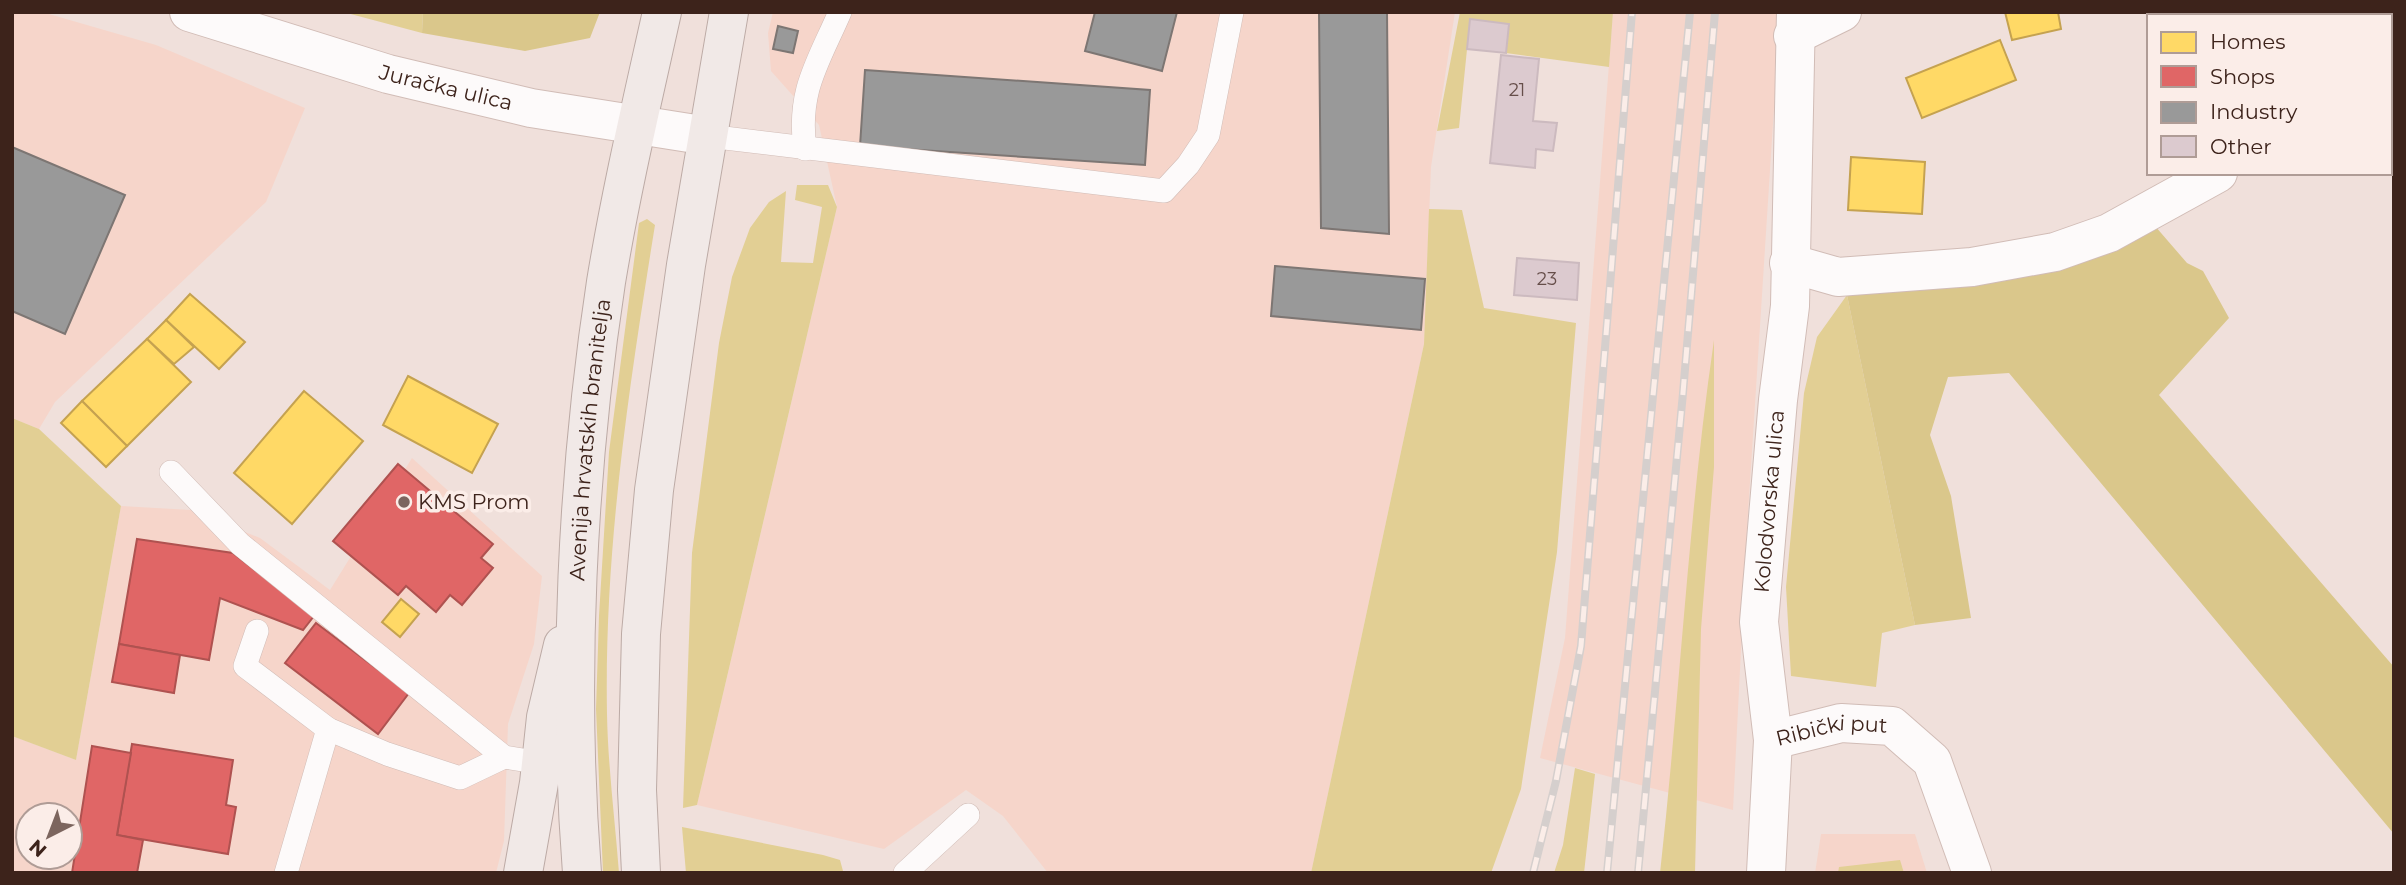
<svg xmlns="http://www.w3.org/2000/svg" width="2406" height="885" font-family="Montserrat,sans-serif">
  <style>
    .built { fill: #f6d5ca; fill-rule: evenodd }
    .green { fill: #e2cf94 }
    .forest { fill: #dac78b }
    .homes { fill: #ffd966; stroke: #c5a250; stroke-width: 2 }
    .shops { fill: #e06666; stroke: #af5250; stroke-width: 2 }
    .industry { fill: #999; stroke: #7d7673; stroke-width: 2 }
    .building { fill: #dccacf; stroke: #ccbabf; stroke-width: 2 }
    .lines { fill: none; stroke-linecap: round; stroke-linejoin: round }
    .lane-casing { stroke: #d1bcb6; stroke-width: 24 }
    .street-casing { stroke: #d1bcb6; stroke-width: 40 }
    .primary-casing { stroke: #bcaaa5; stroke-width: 40 }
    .lane { stroke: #fdfafa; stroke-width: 23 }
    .street { stroke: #fdfafa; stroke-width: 38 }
    .primary { stroke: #f1e9e7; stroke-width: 38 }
    .rail-casing { stroke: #d5cfcd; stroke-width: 8 }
    .rail { stroke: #fbede8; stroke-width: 5; stroke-dasharray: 16; stroke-linecap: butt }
    .poi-dot { fill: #7c655e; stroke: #fbede8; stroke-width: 2.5 }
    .labels { text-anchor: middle; stroke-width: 7; stroke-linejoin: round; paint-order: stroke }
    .number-label { font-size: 18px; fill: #664e4a }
    .street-label { font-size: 21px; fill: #3d231b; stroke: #fbede8 }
    .poi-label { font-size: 21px; fill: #3d231b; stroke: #fbede8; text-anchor: start }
  </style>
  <rect width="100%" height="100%" fill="#f0e0db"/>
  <g class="built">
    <path d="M12 12H42L156 45 305 108 266 202 55 402 39 429 12 418Z"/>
    <path d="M773 12H1455L1431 167 1424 344 1311 873H1048L1003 816 966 790 884 849 697 805 837 207 819 125 771 71 768 33Z"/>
    <path d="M1613 12H1786L1775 92 1747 529 1733 810 1540 758 1565 638Z"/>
    <path d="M412 458 542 576 534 644 508 724 504 841 496 873H12V736L76 760 121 506 191 510 260 538 330 590ZM28 815H70V857H28Z"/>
    <path d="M1821 834H1915L1927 873H1815Z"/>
  </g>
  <g class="green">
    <path d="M343 12H423L422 33Z"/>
    <path d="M1460 12H1613L1609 67 1506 53 1509 24 1470 20 1459 128 1437 131Z"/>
    <path d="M797 185H828L837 207 697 805 683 808 692 553 719 343 732 277 750 228 769 202 786 191 781 262 813 263 822 207 795 200Z"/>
    <path d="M1429 209 1462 210 1484 308 1576 323 1557 552 1521 789 1491 873H1311L1424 344Z"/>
    <path d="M647 219 655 225C629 387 604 549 607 714 608 767 615 820 619 873H603L596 709 599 616 609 452 639 223Z"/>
    <path d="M1847 295 1915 625 1882 633 1876 687 1791 676 1786 587 1804 393 1817 337Z"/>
    <path d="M1714 340V467L1701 629 1695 873H1660C1680 695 1688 517 1714 340Z"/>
    <path d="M12 418 39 429 121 506 76 760 12 736Z"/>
    <path d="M1575 768 1595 774 1584 873H1554L1563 845Z"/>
    <path d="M682 827 823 855 840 860 843 871 686 873Z"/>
    <path d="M1900 860 1904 873H1838L1839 867Z"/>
  </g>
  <g class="forest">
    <path d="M423 12H600L590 38 525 51 422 33Z"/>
    <path d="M2155 226 2187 263 2203 271 2229 318 2159 395 2394 667V834L2009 373 1948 377 1930 435 1951 496 1971 618 1915 625 1847 295Z"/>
  </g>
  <g class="homes">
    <path d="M2005 12H2058L2061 29 2012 40Z"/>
    <path d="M2185 12H2222L2217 16H2188Z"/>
    <path d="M2250 12H2316L2319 16H2250Z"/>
    <path d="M2000 40 2016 80 1922 118 1906 78Z"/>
    <path d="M1851 157 1925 162 1922 214 1848 210Z"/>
    <path d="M190 294 245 342 219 369 166 320Z"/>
    <path d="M166 320 194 347 174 364 147 339Z"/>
    <path d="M147 339 191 382 127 446 82 401Z"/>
    <path d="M408 376 498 424 472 473 383 425Z"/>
    <path d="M304 391 363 441 292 524 234 473Z"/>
    <path d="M82 401 127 446 106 467 61 423Z"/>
    <path d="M401 599 419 614 400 637 382 622Z"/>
  </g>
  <g class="shops">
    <path d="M398 464 493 544 481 558 493 568 462 605 450 595 436 612 406 586 398 595 333 541Z"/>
    <path d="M137 539 233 553 314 616 303 630 220 598 209 660 119 644Z"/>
    <path d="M316 623 409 693 378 734 285 663Z"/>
    <path d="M119 644 180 655 174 693 112 682Z"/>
    <path d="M132 744 233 760 226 805 236 807 228 854 117 835Z"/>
    <path d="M92 746 131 753 117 835 143 840 137 873H72Z"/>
  </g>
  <g class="industry">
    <path d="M1095 12H1177L1162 71 1085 51Z"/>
    <path d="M1319 12H1387L1389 234 1321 228Z"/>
    <path d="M778 26 798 31 793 53 773 49Z"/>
    <path d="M865 70 1150 90 1145 165 860 146Z"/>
    <path d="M12 147 125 195 65 334 12 311Z"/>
    <path d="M1275 266 1425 279 1421 330 1271 316Z"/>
  </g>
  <g class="building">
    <path d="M1470 19 1509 24 1506 53 1467 49Z"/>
    <path d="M1501 55 1539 59 1533 121 1557 123 1553 151 1536 149 1535 168 1490 163Z"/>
    <path d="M1517 258 1579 263 1577 300 1514 295Z"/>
  </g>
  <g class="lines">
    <defs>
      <g id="lane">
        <path d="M708 136 1164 191 1188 165 1208 135 1232 12"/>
        <path d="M805 149C797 91 818 63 840 12"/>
        <path d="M171 472 240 544 504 757 541 763"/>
        <path d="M257 631 245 666 328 729 387 754 460 778 504 757"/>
        <path d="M286 873 328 729"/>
        <path d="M905 873 968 815"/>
      </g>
      <g id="street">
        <path id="s1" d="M189 12 388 74 531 108 708 136"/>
        <path d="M1793 36 1842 12"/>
        <path d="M2390 66 2394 64"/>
        <path d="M1789 263 1838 277 1972 267 2055 252 2109 233 2218 173"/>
        <path id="s2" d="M1773 740 1841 723 1892 726 1932 761 1972 873"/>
        <path id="s3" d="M1766 873 1773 740 1759 622 1778 400 1790 306 1796 12"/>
      </g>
      <g id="primary">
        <path d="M523 873 539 783 546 717 563 645"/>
        <path id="s4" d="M582 873C567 681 577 472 606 282 621 191 642 102 662 12"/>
        <path d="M641 873 637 790 641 634 654 490 686 265 729 12"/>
      </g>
    </defs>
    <use href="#lane" class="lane-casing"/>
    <use href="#street" class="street-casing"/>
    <use href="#primary" class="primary-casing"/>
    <use href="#lane" class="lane"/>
    <use href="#street" class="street"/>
    <use href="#primary" class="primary"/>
    <defs>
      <g id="rail">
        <path d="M1533 873 1556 781 1581 646 1632 12"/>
        <path d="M1607 873 1690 12"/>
        <path d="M1638 873 1683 393 1715 12"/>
      </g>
    </defs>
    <use href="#rail" class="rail-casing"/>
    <use href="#rail" class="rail"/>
  </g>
  <circle class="poi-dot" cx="404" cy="502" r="7"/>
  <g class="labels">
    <g class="number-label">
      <text x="1517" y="96">21</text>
      <text x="1547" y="285">23</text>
    </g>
    <g class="street-label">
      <text dy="7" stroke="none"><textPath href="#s1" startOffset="268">Juračka ulica</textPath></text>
      <text dy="7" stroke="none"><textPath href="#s4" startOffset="434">Avenija hrvatskih branitelja</textPath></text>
      <text dy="7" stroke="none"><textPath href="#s3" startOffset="373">Kolodvorska ulica</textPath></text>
      <text dy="7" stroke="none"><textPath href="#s2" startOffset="60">Ribički put</textPath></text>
    </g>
    <g class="poi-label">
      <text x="418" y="509">KMS Prom</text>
    </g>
  </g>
  <rect width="2406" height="885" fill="none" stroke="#3d231b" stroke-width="28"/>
  <rect x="2147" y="14" width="245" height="161" fill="#fbede8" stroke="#af9c96" stroke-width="2"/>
  <rect x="2161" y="32" width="35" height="21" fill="#ffd966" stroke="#af9c96" stroke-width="2"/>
  <text x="2210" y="49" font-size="21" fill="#3d231b">Homes</text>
  <rect x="2161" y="66" width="35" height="21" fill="#e06666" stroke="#af9c96" stroke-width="2"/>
  <text x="2210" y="84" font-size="21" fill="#3d231b">Shops</text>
  <rect x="2161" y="102" width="35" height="21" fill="#999999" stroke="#af9c96" stroke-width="2"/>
  <text x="2210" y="119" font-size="21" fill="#3d231b">Industry</text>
  <rect x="2161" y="136" width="35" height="21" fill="#dccacf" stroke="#af9c96" stroke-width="2"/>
  <text x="2210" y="154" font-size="21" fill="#3d231b">Other</text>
  <g transform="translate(49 836) rotate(222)"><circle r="33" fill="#fbede8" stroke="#af9c96" stroke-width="2"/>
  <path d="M0-5L12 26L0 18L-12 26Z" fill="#7c655e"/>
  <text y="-10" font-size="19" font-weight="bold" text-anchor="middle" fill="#3d231b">N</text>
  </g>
</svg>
